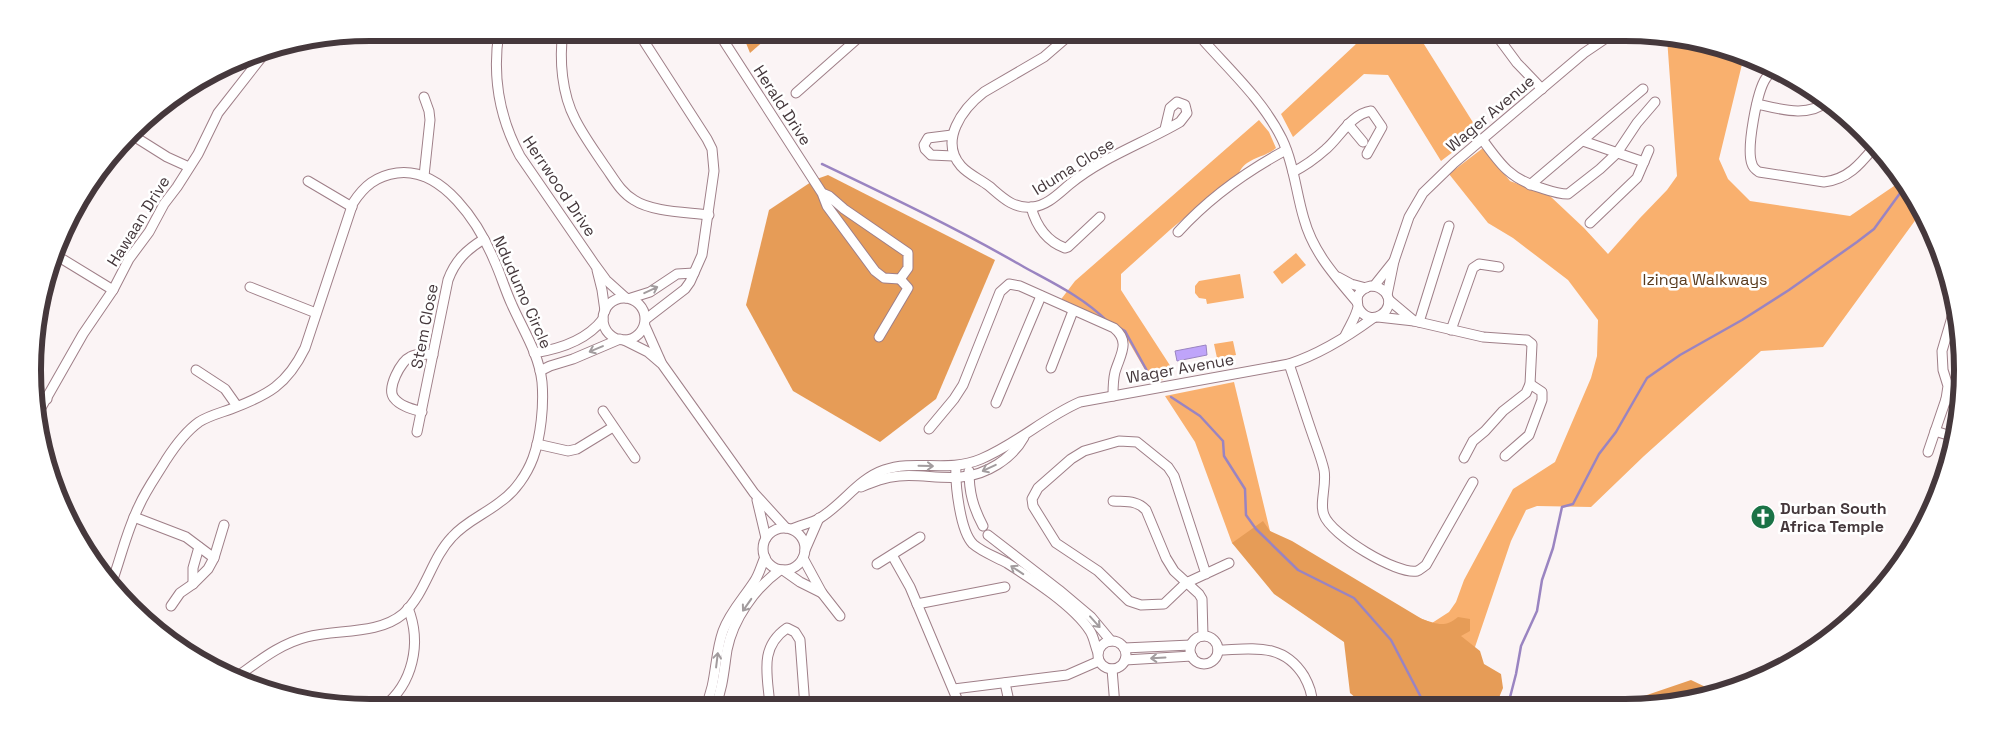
<svg xmlns="http://www.w3.org/2000/svg" width="1995" height="740" font-family="'Space Grotesk',sans-serif">
  <style>
    .green { fill: #f9b06e }
    .forest { fill: #e69c57 }
    .water { fill: #bfa4fa; stroke: #9a84c1 }
    .lines { fill: none; stroke-linecap: round; stroke-linejoin: round }
    .stream { stroke: #9a84c1; stroke-width: 2.5 }
    .minor-casing { stroke: #9f7f88; stroke-width: 11 }
    .minor { stroke: #fff; stroke-width: 9 }
    .oneway { stroke: #a29c9e }
    .labels { text-anchor: middle; stroke-width: 5; stroke-linejoin: round; paint-order: stroke }
    .street-label { font-size: 16px; fill: #45383c; stroke: #fff }
    .park-label { font-size: 16px; fill: #5a3b1e; stroke: #fff }
    .poi-label { font-size: 16px; font-weight: bold; fill: #45383c; stroke: #fff; text-anchor: start }
    .rim { fill: none; stroke: #45383c; stroke-width: 6 }
  </style>
  <rect width="100%" height="100%" fill="#fbf4f5"/>
  <g class="green">
    <path d="M1364 33H1417L1479 132 1441 161 1388 75 1364 74 1293 137 1281 114 1355 45Z"/>
    <path d="M1667 38 1713 44 1744 56 1719 159 1728 179 1750 201 1850 216 1894 186 1900 178 1917 202 1922 211 1823 347 1761 351 1644 456 1591 507 1537 506 1526 510 1511 541 1475 647 1382 657 1232 543 1195 442 1165 396 1234 382 1270 531 1335 583 1432 623 1449 612 1456 602 1464 580 1513 489 1555 462 1591 378 1597 356 1598 320 1568 280 1513 238 1488 223 1449 174 1483 148 1510 181 1550 196 1584 228 1608 254 1640 218 1667 190 1677 176Z"/>
    <path d="M1259 120 1269 132 1276 148C1265 158 1246 157 1239 173L1171 229 1121 274V290L1171 367 1161 370 1163 380 1152 382 1126 337 1118 330 1059 302 1075 281Z"/>
    <path d="M1296 253 1306 265 1282 284 1273 272Z"/>
    <path d="M1240 274 1244 298 1207 304 1206 299 1199 298 1195 293V286L1199 281Z"/>
    <path d="M1233 341 1236 355 1217 358 1214 344Z"/>
  </g>
  <g class="forest">
    <path d="M742 33H773L750 53Z"/>
    <path d="M828 175 995 260 936 399 880 442 793 391 746 305 769 210 814 180Z"/>
    <path d="M1263 521 1270 531 1292 541 1422 619C1437 624 1445 628 1458 617L1470 619V631L1461 636 1480 651 1484 664 1501 674 1503 688 1498 700 1473 705H1364L1350 693 1344 642 1274 594 1232 543Z"/>
    <path d="M1691 680 1714 691 1669 705H1651L1644 696Z"/>
  </g>
  <path class="water" d="M1206 345 1207 355 1177 361 1175 351Z"/>
  <g class="lines">
    <g class="stream">
      <path d="M822 164C891 197 958 229 1024 267 1053 283 1083 297 1107 321"/>
      <path d="M1118 327 1125 331 1151 378"/>
      <path d="M1171 397 1200 416 1223 441 1224 456 1245 489 1246 515 1256 529 1298 570 1354 598 1391 640 1425 705"/>
      <path d="M1508 705 1516 674 1521 646 1537 611 1542 580 1553 548 1562 507 1573 504 1599 454 1616 432 1647 378 1680 355 1742 320 1789 290 1857 242 1874 229 1906 185"/>
    </g>
    <defs>
      <g id="minor">
        <path d="M499 32C492 76 499 117 520 156L595 265 606 280 626 298"/>
        <path d="M563 32C559 60 562 94 575 119 583 135 594 150 604 165 613 177 620 192 634 200 652 212 687 212 709 215"/>
        <path d="M638 32 707 139 712 149 714 171 702 255 690 282 685 289 646 319"/>
        <path d="M718 32 822 193 827 206 875 271 884 278 900 279 908 268V253L844 209 829 196 822 193"/>
        <path d="M1073 32 1044 57 984 92C962 109 939 141 961 166 969 175 980 179 989 186 1002 197 1013 209 1032 207 1047 206 1059 193 1070 184 1103 157 1144 143 1180 122L1187 113 1185 105 1177 102 1170 108 1165 129"/>
        <path d="M1196 32C1225 66 1262 98 1282 139 1294 164 1296 193 1304 219 1313 252 1335 276 1357 302"/>
        <path d="M1494 32 1517 63 1542 89"/>
        <path d="M1779 70C1773 71 1769 73 1766 78 1757 91 1746 149 1752 164 1753 168 1756 170 1759 172L1824 182C1849 179 1861 163 1876 145"/>
        <path d="M796 93 865 32"/>
        <path d="M424 97 429 111 430 120 424 176"/>
        <path d="M1757 104C1780 109 1808 118 1828 101"/>
        <path d="M1348 124 1363 142"/>
        <path d="M132 135 167 157 189 167"/>
        <path d="M952 135 928 138 924 145 925 149 931 155 953 156"/>
        <path d="M1482 139C1500 164 1510 179 1541 188 1550 191 1558 194 1568 194L1600 169 1617 153 1637 123 1655 102"/>
        <path d="M1583 141 1644 162"/>
        <path d="M1293 172C1305 166 1316 158 1326 149 1340 137 1351 114 1371 111L1382 127 1367 154"/>
        <path d="M308 181 352 207"/>
        <path d="M1530 185 1643 89"/>
        <path d="M1031 207C1036 225 1046 241 1065 248L1068 247 1100 217"/>
        <path d="M1590 223 1637 178 1649 150"/>
        <path d="M1178 232C1208 199 1247 171 1286 150"/>
        <path d="M54 254 113 290"/>
        <path d="M597 270 602 290 605 311"/>
        <path d="M1338 277 1351 284 1366 288"/>
        <path d="M1374 286 1394 261"/>
        <path d="M250 287 316 313"/>
        <path d="M1387 295 1394 261 1409 217 1423 193 1454 163 1584 53 1615 32"/>
        <circle cx="624" cy="319" r="21"/>
        <path d="M631 298 650 292 677 274 694 273"/>
        <path d="M1389 300 1414 321"/>
        <path d="M1378 317 1414 321 1483 337 1527 340 1532 344 1530 384 1526 393 1503 411 1485 431 1473 441 1464 458"/>
        <path d="M1419 322 1449 226"/>
        <path d="M645 326 661 362"/>
        <path d="M1451 330 1473 268 1479 264 1499 267"/>
        <path d="M1345 336C1349 327 1356 317 1358 307 1358 303 1356 300 1358 295 1361 290 1365 287 1371 286 1376 286 1381 288 1385 292 1399 309 1370 331 1358 307"/>
        <path d="M879 337 908 288 900 279"/>
        <path d="M624 340 648 352 662 364 754 493 786 528"/>
        <path d="M534 353C560 349 587 340 603 319"/>
        <path d="M1289 364C1297 387 1304 410 1312 433 1316 445 1321 457 1324 470 1327 485 1319 503 1324 515 1331 535 1397 575 1417 571 1420 570 1423 567 1426 565L1473 482"/>
        <path d="M1051 368 1073 311"/>
        <path d="M196 370 225 389 237 406"/>
        <path d="M540 371 550 366 573 359 620 339"/>
        <path d="M38 394 47 399"/>
        <path d="M1946 399 1960 402"/>
        <path d="M996 403 1041 296"/>
        <path d="M603 411 635 458"/>
        <path d="M422 412C412 409 400 406 394 398 386 389 401 361 410 357 417 353 425 354 433 355"/>
        <path d="M38 413 83 334 113 290 129 259 149 232 164 204 177 187 198 154 218 113 268 49"/>
        <path d="M929 429 954 399 963 385 1000 292 1009 284 1020 286 1114 328C1131 342 1120 355 1115 372 1113 380 1113 388 1113 396"/>
        <path d="M1935 431 1954 437"/>
        <path d="M417 432 448 280C455 261 466 250 484 239"/>
        <path d="M537 444 568 451 577 449 613 427"/>
        <path d="M1928 452 1946 399 1948 386 1943 370 1942 351 1955 307"/>
        <path d="M1505 456 1529 435 1542 400V392L1530 384"/>
        <path d="M956 466C955 484 960 531 973 544 982 552 996 557 1007 563 1032 579 1074 606 1090 631 1094 637 1095 646 1098 653"/>
        <path d="M969 471C969 492 973 507 983 526"/>
        <path d="M861 487C873 482 885 477 899 476 919 474 940 479 961 477 986 475 1012 459 1024 437"/>
        <path d="M757 500 766 538"/>
        <path d="M1113 501C1126 502 1137 500 1146 510L1166 558 1174 571 1199 594 1202 599 1203 636"/>
        <path d="M134 517 186 537 214 558"/>
        <circle cx="784" cy="549" r="21"/>
        <path d="M792 529C801 525 812 523 820 518 843 504 858 479 884 470 915 459 948 473 981 459 1017 444 1045 417 1080 402L1289 364C1320 354 1347 337 1373 318"/>
        <path d="M988 535 1059 590 1091 617 1111 641"/>
        <path d="M805 550 819 518"/>
        <path d="M892 555 910 587 960 706"/>
        <path d="M803 558 822 593 840 616"/>
        <path d="M877 564 920 537"/>
        <path d="M783 570 800 582 822 593"/>
        <path d="M1206 574 1174 476 1168 467 1137 442 1119 441 1084 451 1071 459 1038 488 1032 499 1033 506 1056 543 1098 571 1129 601 1141 605 1164 604 1186 583 1229 563"/>
        <path d="M112 582C121 557 127 530 139 506 146 490 157 475 166 460 175 446 185 432 199 422 208 416 220 413 231 409 268 395 287 385 305 348L353 203C364 186 376 176 397 173 443 167 479 224 494 260 501 275 505 290 512 305 523 330 539 354 542 382 544 405 541 436 533 458 527 474 515 492 500 502 485 514 465 522 452 537 431 559 426 593 403 614 378 635 337 629 307 637 279 644 258 662 235 678"/>
        <path d="M193 584V568L199 547"/>
        <path d="M917 604 1005 587"/>
        <path d="M171 606 180 593 193 584 208 569 214 558 224 525"/>
        <circle cx="1204" cy="650" r="14"/>
        <circle cx="1112" cy="655" r="14"/>
        <path d="M1124 648 1191 645"/>
        <path d="M1218 650C1253 649 1283 642 1304 676 1309 685 1313 695 1312 705"/>
        <path d="M1125 660 1192 656"/>
        <path d="M1112 669 1115 706"/>
        <path d="M1005 683 1010 706"/>
        <path d="M954 689 1067 675 1099 661"/>
        <path d="M383 707C413 684 422 643 408 608"/>
        <path d="M705 707C717 683 714 656 723 631 730 612 743 599 754 582 759 575 761 566 765 557"/>
        <path d="M715 707C723 688 724 669 727 650 733 619 755 588 780 570"/>
        <path d="M770 707C768 676 758 648 787 628L795 632 800 640 805 707"/>
      </g>
    </defs>
    <use href="#minor" class="minor-casing"/>
    <use href="#minor" class="minor"/>
  </g>
  <defs><path id="oneway-shaft" d="M-6 0H5M1.5-3L5.5 0L1.5 3" fill="none" stroke-width="1.6" stroke-linecap="round" stroke-linejoin="round" transform="scale(1.25)"/></defs>
  <g class="oneway">
    <use href="#oneway-shaft" transform="translate(651 290) rotate(-25)"/>
    <use href="#oneway-shaft" transform="translate(596 349) rotate(157)"/>
    <use href="#oneway-shaft" transform="translate(926 466) rotate(1)"/>
    <use href="#oneway-shaft" transform="translate(989 468) rotate(155)"/>
    <use href="#oneway-shaft" transform="translate(1017 570) rotate(-146)"/>
    <use href="#oneway-shaft" transform="translate(747 605) rotate(125)"/>
    <use href="#oneway-shaft" transform="translate(1095 622) rotate(48)"/>
    <use href="#oneway-shaft" transform="translate(1158 658) rotate(177)"/>
    <use href="#oneway-shaft" transform="translate(717 660) rotate(-83)"/>
  </g>
  <defs>
    <symbol id="church-disc" viewBox="-11 -11 22 22"><circle r="9.5" fill="#1a7246" stroke="#fff"/><path d="M-1.2-6h2.4v3.5h3.3v2.4h-3.3V6h-2.4V-.1h-3.3v-2.4h3.3Z" fill="#fff"/></symbol>
  </defs>
  <g fill-rule="evenodd">
    <use href="#church-disc" x="1749" y="503" width="28" height="28"/>
  </g>
  <g class="labels">
    <g class="street-label">
      <text transform="translate(783 105) rotate(57)" y="6">Herald Drive</text>
      <text transform="translate(1490 113) rotate(-40)" y="6">Wager Avenue</text>
      <text transform="translate(1073 166) rotate(-32)" y="6">Iduma Close</text>
      <text transform="translate(560 186) rotate(56)" y="6">Herrwood Drive</text>
      <text transform="translate(138 221) rotate(-58)" y="6">Hawaan Drive</text>
      <text transform="translate(523 292) rotate(66)" y="6">Ndudumo Circle</text>
      <text transform="translate(424 326) rotate(-79)" y="6">Stem Close</text>
      <text transform="translate(1180 368) rotate(-10)" y="6">Wager Avenue</text>
    </g>
    <g class="park-label">
      <text x="1705" y="285">Izinga Walkways</text>
    </g>
    <g class="poi-label">
      <text x="1780" y="514">Durban South<tspan x="1780" dy="18">Africa Temple</tspan></text>
    </g>
  </g>
  <path d="M0 0H1995V740H0ZM370 41H1625A329 329 0 0 1 1954 370V370A329 329 0 0 1 1625 699H370A329 329 0 0 1 41 370V370A329 329 0 0 1 370 41Z" fill="#fff" fill-rule="evenodd"/>
  <path class="rim" d="M370 41H1625A329 329 0 0 1 1954 370V370A329 329 0 0 1 1625 699H370A329 329 0 0 1 41 370V370A329 329 0 0 1 370 41Z"/>
</svg>
